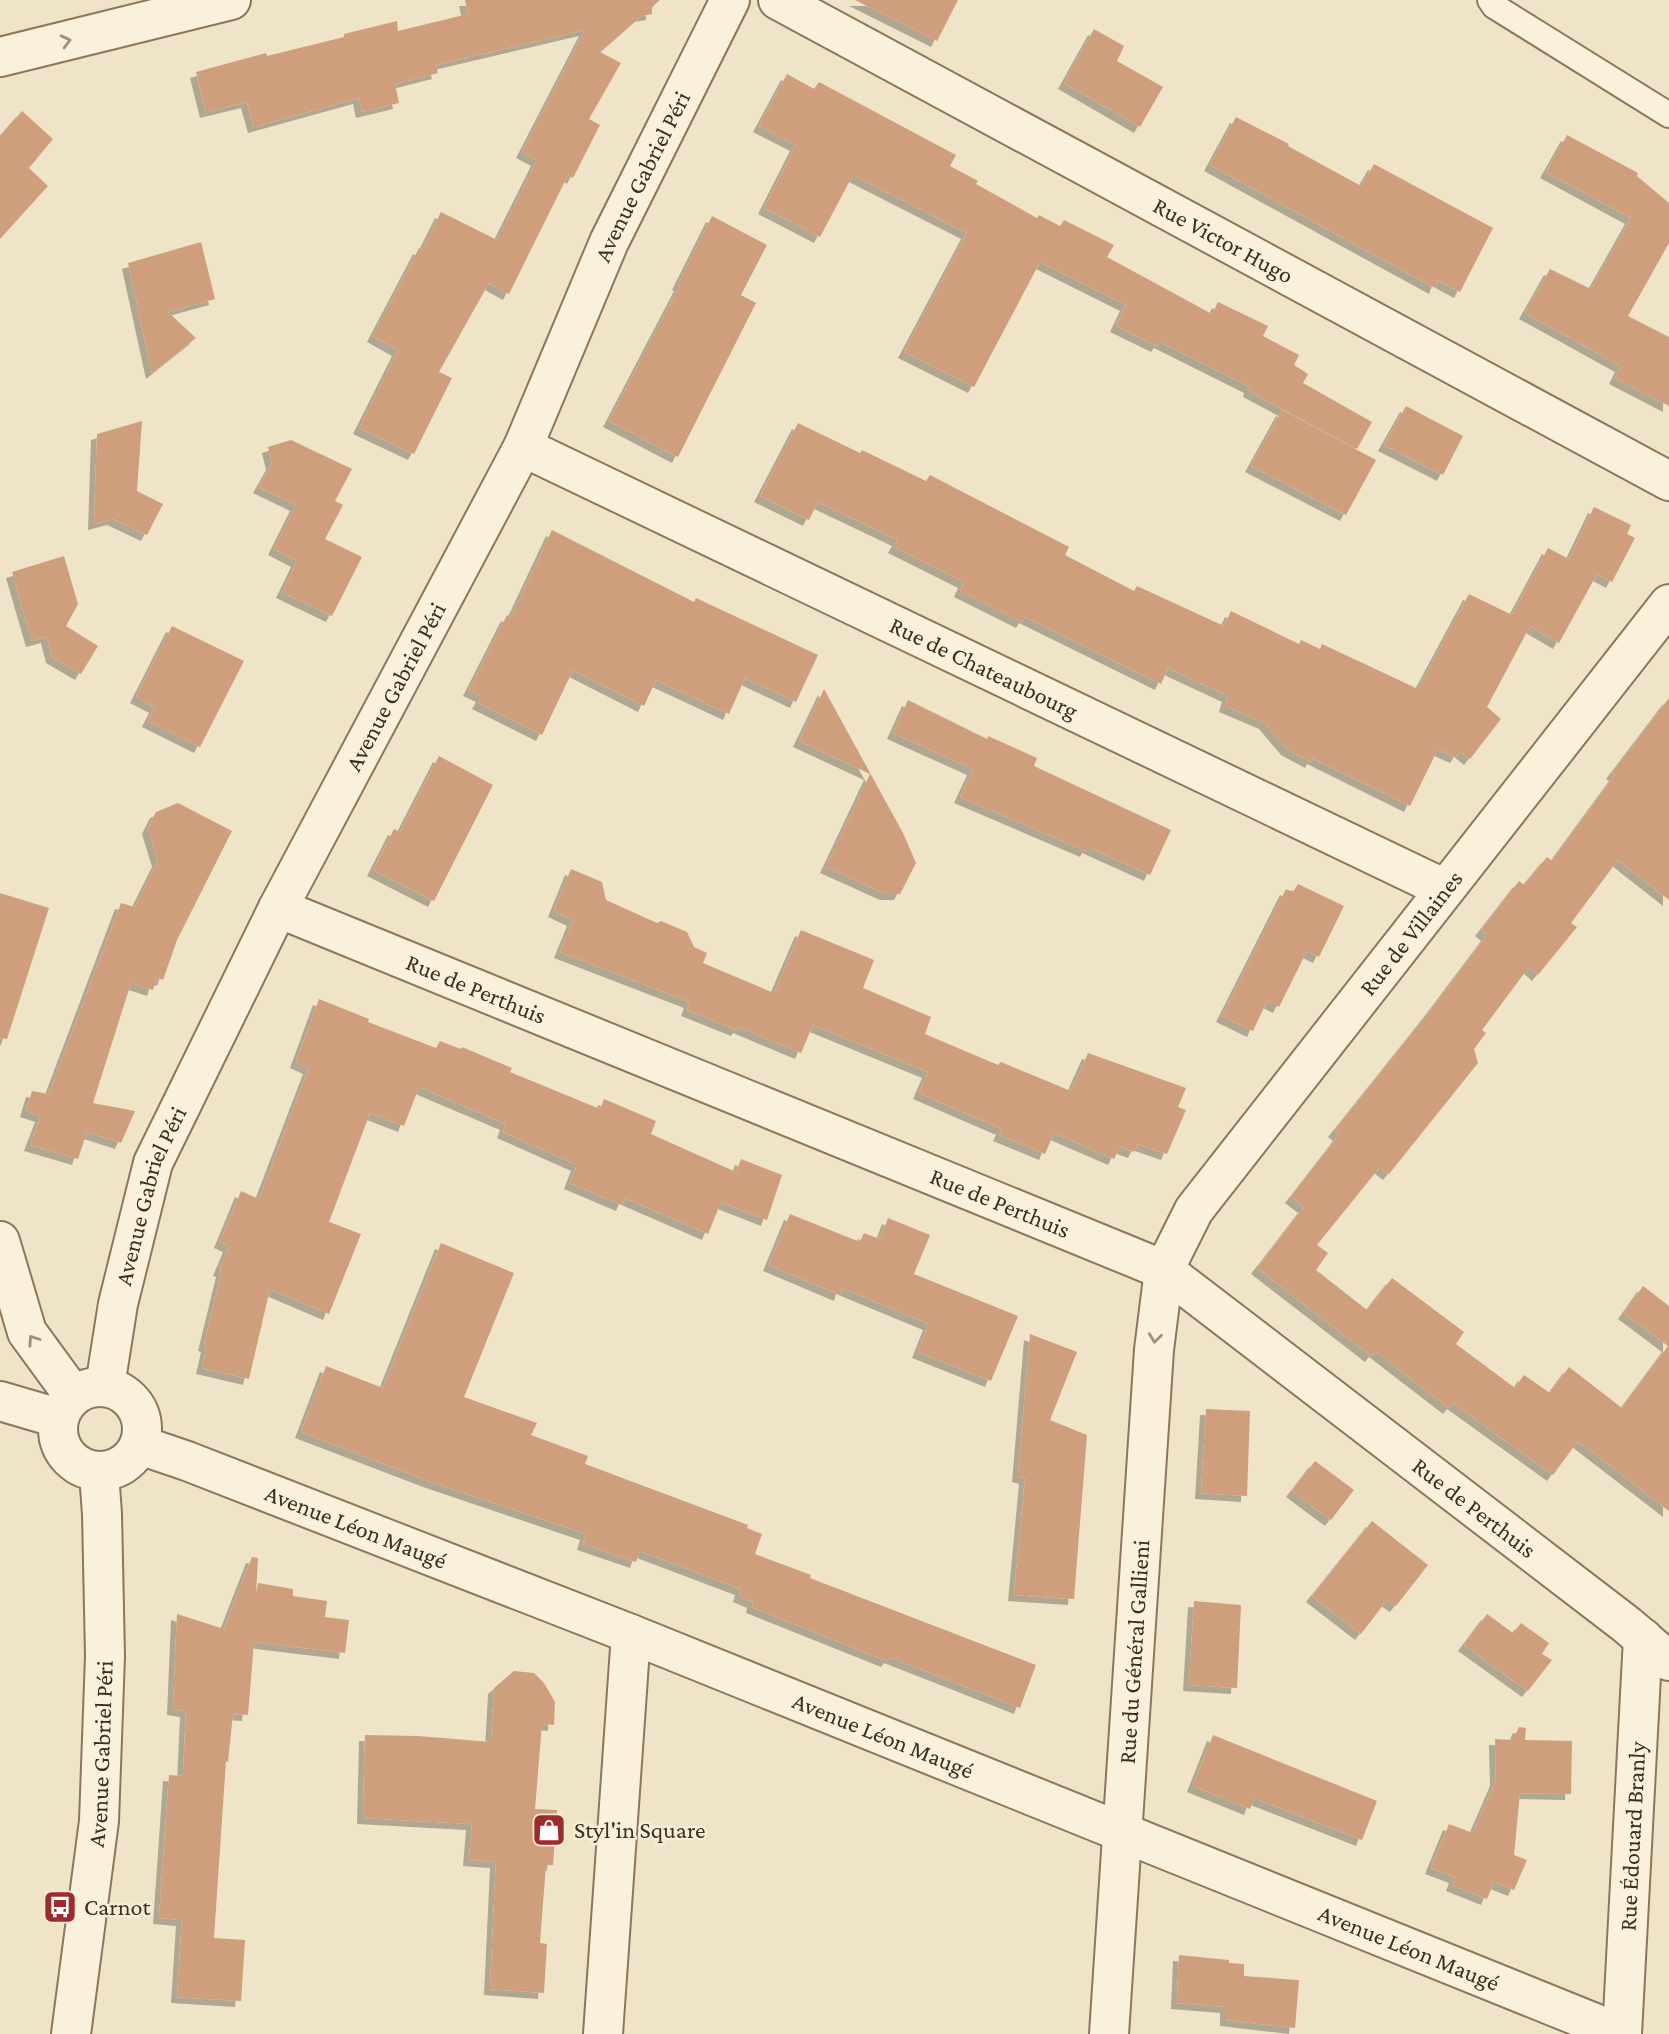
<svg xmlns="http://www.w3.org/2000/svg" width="1669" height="2034" font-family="'Crimson Pro',serif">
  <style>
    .building { fill: #cf9f7d; filter: url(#shadow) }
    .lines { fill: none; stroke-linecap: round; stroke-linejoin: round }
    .service-casing { stroke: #8d765c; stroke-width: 28 }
    .minor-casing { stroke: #8d765c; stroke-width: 42 }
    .tertiary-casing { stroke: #8d765c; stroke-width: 42 }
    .service { stroke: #faf1dc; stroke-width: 24 }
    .minor { stroke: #faf1dc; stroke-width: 38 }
    .tertiary { stroke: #faf1dc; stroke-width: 38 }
    .oneway { stroke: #9c907e }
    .labels { text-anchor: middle; stroke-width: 5; stroke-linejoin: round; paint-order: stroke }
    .street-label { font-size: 24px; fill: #3d2e20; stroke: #f7eed8 }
    .poi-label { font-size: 24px; fill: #3d2e20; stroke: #f7eed8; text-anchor: start }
  </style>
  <defs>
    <filter id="shadow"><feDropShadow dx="-6" dy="6" stdDeviation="0" flood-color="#0004"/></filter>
  </defs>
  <rect width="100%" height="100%" fill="#f0e4c8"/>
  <g class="building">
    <path d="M465 0H660L652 7V14L641 16 600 52 621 63 589 119 600 125 573 178 568 175 509 294 489 283 439 372 452 378 414 454 359 428 398 350 373 336 419 248 422 250 441 212 497 240 537 160 522 152 585 30 436 65 438 73 395 84 399 103 362 112 359 98 254 127 247 102 206 112 196 72 266 53 267 56 344 37V34L397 21 398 31 468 14Z"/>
    <path d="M855 0H958L937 41Z"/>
    <path d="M1094 29 1124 46 1117 61 1163 87 1140 127 1064 83Z"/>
    <path d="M787 74 814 89 819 82 956 155 950 166 978 181 976 184 1037 218 1039 215 1060 226 1064 220 1114 245 1107 257 1212 314 1218 302 1268 326 1263 336 1299 355 1294 365 1308 374 1303 383 1372 422 1357 449 1249 391 1250 387 1160 342 1157 346 1116 326 1126 305 1040 262 974 387 904 352 967 233 853 175 820 237 764 208 796 145 759 126Z"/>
    <path d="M22 111 53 139 29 168 48 186 0 239V136Z"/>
    <path d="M1236 117 1289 144 1288 146 1361 186 1374 164 1493 228 1460 292 1438 280 1435 288 1210 165Z"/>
    <path d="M1567 135 1638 173 1637 176 1669 203V243L1628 316 1669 337V406L1615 378 1621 366 1525 313 1550 269 1591 289 1631 218 1546 172Z"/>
    <path d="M712 216 767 245 741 295 756 303 678 457 609 421 680 285 678 284Z"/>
    <path d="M201 242 215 299 168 312 196 338 152 373 128 263Z"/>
    <path d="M1406 406 1463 436 1443 475 1384 445Z"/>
    <path d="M1282 410 1376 460 1346 515 1251 466Z"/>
    <path d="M142 421 137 491 163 504 147 535 113 519 94 524 97 434Z"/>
    <path d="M798 423 860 453 862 450 926 481 930 475 1069 547 1065 555 1134 591 1137 586 1224 626 1231 611 1299 644 1301 640 1320 649 1322 644 1418 689 1469 594 1512 615 1548 548 1569 559 1594 507 1631 525 1627 534 1635 538 1612 582 1597 574 1559 643 1530 626 1487 707 1501 719 1470 759 1460 751 1456 757 1438 749 1410 806 1313 758 1311 762 1287 749 1265 723 1225 706 1228 696 1168 668 1161 684 1025 617 1022 622 960 591 964 582 894 547 898 540 818 502 809 520 760 496Z"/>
    <path d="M291 440 352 469 335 501 343 505 325 539 362 557 332 616 282 592 297 561 274 549 296 505 259 487 272 464 268 447Z"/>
    <path d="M552 530 694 602 696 598 818 655 796 702 745 678 729 714 656 680 644 706 573 670 542 735 478 703 482 696 469 690 507 615 511 617Z"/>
    <path d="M64 556 78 604 66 626 98 646 81 674 52 657 47 637 32 641 12 572Z"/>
    <path d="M172 626 244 661 200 747 148 721 155 707 136 697Z"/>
    <path d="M824 689 903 833 916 863 900 894H886L826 867 870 774 799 741Z"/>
    <path d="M1669 698V900L1618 860 1571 923 1577 927 1538 975 1529 967 1482 1030 1486 1033 1474 1049 1478 1063 1389 1174 1380 1167 1317 1245 1328 1253 1316 1270 1367 1310 1392 1278 1464 1332 1456 1344 1515 1388 1524 1375 1550 1393 1569 1367 1622 1408 1668 1346 1624 1313 1643 1286 1669 1306V1511L1578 1441 1553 1475 1453 1403 1449 1408 1375 1351 1371 1356 1257 1268 1304 1207 1291 1197 1339 1135 1334 1131 1429 1012 1487 935 1481 930 1519 881 1524 885 1547 857 1552 861 1615 775 1612 773Z"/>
    <path d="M908 700 987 739 988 736 1037 758 1034 766 1171 830 1150 875 1088 847 1086 851 960 797 973 769 893 733Z"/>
    <path d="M439 756 493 785 434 901 373 870 394 829 400 832Z"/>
    <path d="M178 803 232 831 177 940 163 980 157 978 153 990 131 983 93 1103 135 1111 121 1143 87 1132 78 1159 30 1145 41 1116 26 1111 32 1091 49 1094 121 903 135 907 158 861 148 828 156 812Z"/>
    <path d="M571 869 602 882 606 900 657 923 661 921 687 932 694 947 707 953 703 963 774 993 801 930 874 960 863 988 931 1017 925 1034 998 1065 1001 1062 1071 1091 1088 1053 1186 1088 1178 1107 1186 1110 1167 1154 1138 1144 1134 1152 1120 1147 1114 1159 1054 1133 1045 1154 999 1135 1002 1129 919 1093 928 1072 813 1025 801 1053 739 1027 737 1030 687 1010 690 1002 560 952 573 920 554 911Z"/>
    <path d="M1298 884 1344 906 1319 957 1307 951 1279 1007 1267 1001 1253 1031 1222 1016 1286 889 1293 892Z"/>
    <path d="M0 893 49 908 7 1039 0 1038Z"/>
    <path d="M319 999 369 1019 368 1022 436 1048 440 1041 461 1049 462 1047 512 1068 510 1072 600 1109 604 1099 656 1121 651 1134 736 1172 741 1159 782 1175 767 1220 721 1202 708 1234 625 1198 622 1205 570 1183 577 1165 503 1132 506 1124 419 1087 404 1126 370 1113 329 1222 361 1234 329 1314 270 1289 249 1379 202 1368 207 1346 204 1345 222 1271 219 1270 229 1246 220 1242 241 1191 259 1199 309 1068 296 1062Z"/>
    <path d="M790 1214 860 1242 864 1233 880 1239 888 1218 930 1235 914 1274 1018 1316 991 1381 918 1352 929 1324 842 1288 840 1295 769 1265Z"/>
    <path d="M441 1243 514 1273 464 1397 537 1423 531 1435 588 1456 585 1464 748 1525 747 1528 762 1534 755 1554 811 1575 810 1578 1036 1665 1020 1708 890 1657 887 1661 752 1607 753 1602 739 1596 741 1589 640 1551 636 1562 583 1544 586 1534 429 1481 301 1432 326 1366 383 1388Z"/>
    <path d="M1030 1334 1077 1352 1050 1420 1087 1435 1074 1599 1014 1595 1025 1478 1018 1476Z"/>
    <path d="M1206 1409 1250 1411 1247 1496 1201 1493Z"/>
    <path d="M1315 1461 1354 1490 1331 1520 1292 1491Z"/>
    <path d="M1372 1521 1428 1565 1396 1606 1387 1600 1361 1634 1312 1596Z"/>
    <path d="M252 1557 258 1558 256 1595 258 1583 293 1589V1596L327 1601 325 1617 349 1620 345 1653 254 1642 248 1715 233 1714 228 1762 226 1761 214 1938 245 1940 241 2001 177 1997 182 1920 159 1918 169 1775 183 1776 186 1711 173 1709 177 1614 224 1629Z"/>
    <path d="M1194 1601 1241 1605 1237 1688 1189 1685Z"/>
    <path d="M1487 1614 1513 1633 1521 1623 1549 1643 1542 1654 1552 1660 1528 1691 1464 1645Z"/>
    <path d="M514 1671 534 1673 544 1683 555 1702 554 1725 542 1724 535 1809 557 1810 553 1865H546L540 1943 547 1944 544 1993 490 1989 496 1862 469 1860 472 1824 363 1818 365 1735 418 1736 491 1742 494 1688Z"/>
    <path d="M1519 1727 1526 1728 1525 1740 1572 1741 1571 1794 1520 1793 1514 1855 1527 1860 1514 1890 1494 1882 1487 1899 1452 1885 1455 1877 1431 1868 1449 1824 1473 1833 1496 1780 1495 1739 1513 1740Z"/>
    <path d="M1213 1735 1377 1801 1362 1840 1254 1798 1250 1809 1193 1786Z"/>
    <path d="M1179 1955 1229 1960V1963L1244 1964V1976L1299 1980 1295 2028 1226 2020V2007L1177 2003Z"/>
  </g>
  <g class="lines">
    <defs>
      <path id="service" d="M1490 0 1494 6 1669 115"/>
      <g id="minor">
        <path id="s1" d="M778 0 1669 481"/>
        <path d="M0 57 231 0"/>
        <path id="s2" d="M523 447 1445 889"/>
        <path id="s3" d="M278 908 1164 1270 1627 1625 1669 1661"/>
        <path d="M0 1241 27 1332 73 1395"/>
        <path d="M0 1401 58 1418"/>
        <path id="s4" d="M140 1445 187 1461 631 1634 1622 2034"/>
        <path d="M603 2034 631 1634"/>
        <path id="s5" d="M1109 2034 1154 1350 1164 1270 1194 1210 1669 604"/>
        <path id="s6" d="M1622 2034 1643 1638"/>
      </g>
      <g id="tertiary">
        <path id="s7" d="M105 1386 118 1304 153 1163 278 908 523 447 609 242 730 0"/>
        <circle cx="100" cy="1429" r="42"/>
        <path id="s8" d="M71 2034 99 1821 105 1656 102 1514 99 1473"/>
      </g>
    </defs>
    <use href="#service" class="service-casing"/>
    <use href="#minor" class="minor-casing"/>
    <use href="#tertiary" class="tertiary-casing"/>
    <use href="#service" class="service"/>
    <use href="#minor" class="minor"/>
    <use href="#tertiary" class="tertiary"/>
  </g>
  <defs><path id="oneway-chevron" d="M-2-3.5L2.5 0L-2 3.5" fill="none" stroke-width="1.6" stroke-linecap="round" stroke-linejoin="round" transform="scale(1.75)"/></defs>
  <g class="oneway">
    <use href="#oneway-chevron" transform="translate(66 41) rotate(-14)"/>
    <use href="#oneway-chevron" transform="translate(1155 1338) rotate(97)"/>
    <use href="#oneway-chevron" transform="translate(33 1340) rotate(-124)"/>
  </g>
  <defs>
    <symbol id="shop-square" viewBox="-11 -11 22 22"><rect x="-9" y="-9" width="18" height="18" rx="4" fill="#9e2a2b" stroke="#f7eed8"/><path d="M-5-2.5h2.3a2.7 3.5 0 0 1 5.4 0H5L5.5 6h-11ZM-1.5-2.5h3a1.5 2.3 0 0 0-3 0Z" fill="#fff"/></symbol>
    <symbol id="bus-square" viewBox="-11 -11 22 22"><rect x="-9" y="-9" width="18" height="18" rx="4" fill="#9e2a2b" stroke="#f7eed8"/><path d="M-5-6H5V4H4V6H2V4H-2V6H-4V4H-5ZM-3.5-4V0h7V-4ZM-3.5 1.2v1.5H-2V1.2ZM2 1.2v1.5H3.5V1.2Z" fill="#fff"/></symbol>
  </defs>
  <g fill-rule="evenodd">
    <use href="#shop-square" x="530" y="1811" width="38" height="38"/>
    <use href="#bus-square" x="41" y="1888" width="38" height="38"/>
  </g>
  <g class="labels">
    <g class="street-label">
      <text dy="8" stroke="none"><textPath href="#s7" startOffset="1330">Avenue Gabriel Péri</textPath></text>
      <text dy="8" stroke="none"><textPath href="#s1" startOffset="506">Rue Victor Hugo</textPath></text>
      <text dy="8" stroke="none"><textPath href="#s2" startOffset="511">Rue de Chateaubourg</textPath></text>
      <text dy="8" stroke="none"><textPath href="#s7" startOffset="763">Avenue Gabriel Péri</textPath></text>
      <text dy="8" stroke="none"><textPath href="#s5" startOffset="1185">Rue de Villaines</textPath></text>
      <text dy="8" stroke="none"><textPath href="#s3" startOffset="214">Rue de Perthuis</textPath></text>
      <text dy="8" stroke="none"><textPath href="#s7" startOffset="196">Avenue Gabriel Péri</textPath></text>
      <text dy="8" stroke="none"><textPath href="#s3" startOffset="780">Rue de Perthuis</textPath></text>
      <text dy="8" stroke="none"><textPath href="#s3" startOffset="1348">Rue de Perthuis</textPath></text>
      <text dy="8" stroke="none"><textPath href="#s4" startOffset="231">Avenue Léon Maugé</textPath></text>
      <text dy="8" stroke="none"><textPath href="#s5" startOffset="383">Rue du Général Gallieni</textPath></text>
      <text dy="8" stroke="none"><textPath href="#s4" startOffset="798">Avenue Léon Maugé</textPath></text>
      <text dy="8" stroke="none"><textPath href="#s8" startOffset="282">Avenue Gabriel Péri</textPath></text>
      <text dy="8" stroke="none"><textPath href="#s6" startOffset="198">Rue Édouard Branly</textPath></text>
      <text dy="8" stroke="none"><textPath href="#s4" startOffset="1365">Avenue Léon Maugé</textPath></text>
    </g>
    <g class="poi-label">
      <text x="574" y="1838">Styl'in Square</text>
      <text x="84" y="1915">Carnot</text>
    </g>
  </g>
</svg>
